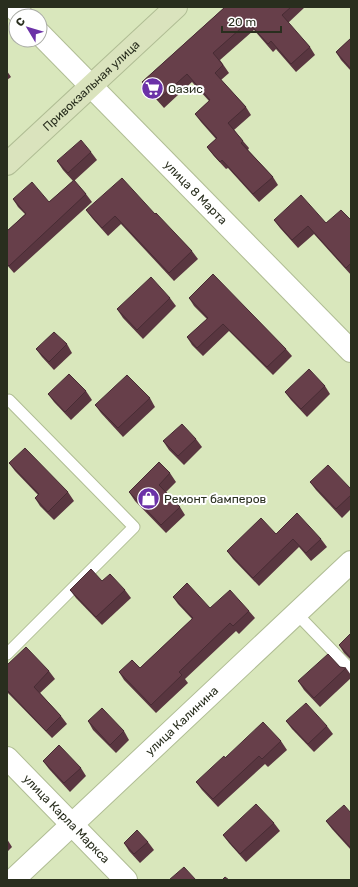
<svg xmlns="http://www.w3.org/2000/svg" width="358" height="887" font-family="Rubik,sans-serif">
  <style>
    .lines { fill: none; stroke-linecap: round; stroke-linejoin: round }
    .lane-casing { stroke: #b0bd94; stroke-width: 13 }
    .street-casing { stroke: #b0bd94; stroke-width: 24 }
    .secondary-casing { stroke: #b0bd94; stroke-width: 24 }
    .lane { stroke: #fff; stroke-width: 11 }
    .street { stroke: #fff; stroke-width: 22 }
    .secondary { stroke: #dae3bd; stroke-width: 22 }
    .wall { fill: #593640 }
    .building { fill: #673f4a; stroke: #482c34 }
    .labels { text-anchor: middle; stroke-width: 4; stroke-linejoin: round; paint-order: stroke }
    .street-label { font-size: 12px; fill: #292e1e; stroke: #fff }
    .poi-label { font-size: 12px; fill: #292e1e; stroke: #fff; text-anchor: start }
  </style>
  <rect width="100%" height="100%" fill="#d9e7bc"/>
  <g class="lines">
    <defs>
      <g id="lane">
        <path d="M296 613 351 670"/>
        <path d="M7 654 134 527 9 400"/>
      </g>
      <g id="street">
        <path d="M13 7 22 16"/>
        <path id="s1" d="M40 34 351 351"/>
        <path id="s2" d="M7 758 126 880"/>
        <path id="s3" d="M13 880 351 562"/>
      </g>
      <g id="secondary">
        <path id="s4" d="M7 164 176 7"/>
      </g>
    </defs>
    <use href="#lane" class="lane-casing"/>
    <use href="#street" class="street-casing"/>
    <use href="#secondary" class="secondary-casing"/>
    <use href="#lane" class="lane"/>
    <use href="#street" class="street"/>
    <use href="#secondary" class="secondary"/>
  </g>
  <g class="wall">
    <path d="M225 7H305L288 23 310 47 315 55 296 72 276 49 273 52 254 30 220 60 229 73 221 80 246 107 251 115 234 130 243 141 249 148 248 150 273 177 278 185 259 202 228 168 226 169 213 155 207 147 216 139 201 122 195 114 209 101 192 82 164 108 148 90 142 82Z"/>
    <path d="M351 38V71L341 60 336 52Z"/>
    <path d="M7 71 11 77 7 80Z"/>
    <path d="M91 152 97 160 74 181 86 194 92 202 14 273 7 265V231L25 214 18 207 13 199 49 202 73 181 63 170 57 161Z"/>
    <path d="M86 210 155 214 192 251 198 259 174 281 121 224 108 236 92 218Z"/>
    <path d="M274 220 326 223 351 220V275L314 234 298 248 280 228Z"/>
    <path d="M170 298 176 306 143 339 123 318 117 309Z"/>
    <path d="M189 298 286 349 292 356 273 375 229 331 203 356 192 345 187 337 207 319 194 306Z"/>
    <path d="M67 344 72 353 54 370 42 357 36 349Z"/>
    <path d="M325 386 330 394 307 417 291 400 285 392Z"/>
    <path d="M86 391 92 400 71 420 54 402 48 394Z"/>
    <path d="M150 398 155 407 123 437 101 413 95 405Z"/>
    <path d="M196 439 202 447 184 465 169 450 163 441Z"/>
    <path d="M9 463 68 492 74 501 54 520 40 506 35 498 38 495 15 471Z"/>
    <path d="M170 473 176 482 166 492 180 507 185 515 166 533 135 501 129 492Z"/>
    <path d="M310 482 351 489V509L342 518 316 490Z"/>
    <path d="M276 534 321 539 327 547 311 561 299 547 259 586 233 559 227 551Z"/>
    <path d="M102 581 125 590 131 598 102 625 76 598 70 590Z"/>
    <path d="M173 597 210 608 249 611 255 618 239 634 236 631 185 679 188 683 156 713 124 680 119 672 140 668 192 619 178 604Z"/>
    <path d="M351 633V660L344 653 339 645Z"/>
    <path d="M7 665 49 671 55 679 40 693 61 716 67 724 52 738 7 692Z"/>
    <path d="M340 667 346 668 351 675V678L320 707 304 690 298 681Z"/>
    <path d="M88 721 124 731 129 740 116 753 93 730Z"/>
    <path d="M286 721 327 726 333 734 314 752 292 729Z"/>
    <path d="M281 741 287 750 268 767 265 764 218 807 202 790 196 782Z"/>
    <path d="M43 761 81 768 86 776 70 792 49 769Z"/>
    <path d="M351 813V850L332 829 326 821Z"/>
    <path d="M274 823 280 831 246 862 229 843 223 835Z"/>
    <path d="M7 839 12 847 7 852Z"/>
    <path d="M148 842 154 850 140 863 129 851 124 843Z"/>
  </g>
  <g class="building">
    <path d="M225 7H291L282 15 310 47 291 64 271 41 268 44 248 22 213 53 223 65 215 73 246 107 228 123 243 141 241 143 273 177 253 194 222 160 220 162 207 147 217 138 195 114 210 100 187 74 158 100 142 82Z"/>
    <path d="M351 38V69L336 52Z"/>
    <path d="M81 140 91 152 68 173 57 161Z"/>
    <path d="M122 178 155 214 156 213 192 251 169 273 115 216 102 228 86 210Z"/>
    <path d="M74 180 86 194 9 266 7 264V231L26 214 13 199 32 182 49 202Z"/>
    <path d="M301 195 326 223 341 210 351 220V263L346 268 308 226 292 240 274 220Z"/>
    <path d="M213 274 286 349 267 367 223 324 197 348 187 337 208 318 189 298Z"/>
    <path d="M151 277 170 298 137 330 117 309Z"/>
    <path d="M54 332 67 344 49 362 36 349Z"/>
    <path d="M309 369 325 386 301 409 285 392Z"/>
    <path d="M69 374 86 391 65 412 48 394Z"/>
    <path d="M127 375 150 398 118 428 95 405Z"/>
    <path d="M182 424 196 439 178 456 163 441Z"/>
    <path d="M25 448 68 492 48 512 35 498 39 494 9 463Z"/>
    <path d="M159 462 170 473 159 485 180 507 161 525 129 492Z"/>
    <path d="M328 465 351 489V495L336 509 310 482Z"/>
    <path d="M297 513 321 539 306 553 293 539 253 578 227 551 261 518 276 534Z"/>
    <path d="M91 569 102 581 110 574 125 590 96 617 70 590Z"/>
    <path d="M187 583 210 608 230 590 249 611 233 626 230 623 179 672 182 675 151 705 119 672 132 660 140 668 193 618 173 597Z"/>
    <path d="M351 633V659L350 657 339 645Z"/>
    <path d="M26 647 49 671 34 687 61 716 46 731 7 690V665Z"/>
    <path d="M328 654 340 667 346 668 314 698 298 681Z"/>
    <path d="M306 703 327 726 308 744 286 721Z"/>
    <path d="M102 708 124 731 110 745 88 721Z"/>
    <path d="M263 722 281 741 262 759 259 756 213 799 196 782 224 756 225 758Z"/>
    <path d="M59 745 81 768 64 783 43 761Z"/>
    <path d="M256 804 274 823 240 854 223 835Z"/>
    <path d="M344 805 351 813V847H350L326 821Z"/>
    <path d="M137 830 148 842 134 854 124 843Z"/>
    <path d="M184 867 196 880H169Z"/>
    <path d="M225 877 229 880H222Z"/>
  </g>
  <defs>
    <symbol id="supermarket-disc" viewBox="-11 -11 22 22"><circle r="9.5" fill="#6b31a7" stroke="#fff"/><path d="M-6-5.5h2.5l.6 2H6L4.5 2H-2.5L-4.4-4H-6ZM-1.5 3.2a1.3 1.3 0 1 0 .1 0ZM3 3.2a1.3 1.3 0 1 0 .1 0Z" fill="#fff"/></symbol>
    <symbol id="shop-disc" viewBox="-11 -11 22 22"><circle r="9.5" fill="#6b31a7" stroke="#fff"/><path d="M-5-2.5h2.3a2.7 3.5 0 0 1 5.4 0H5L5.5 6h-11ZM-1.5-2.5h3a1.5 2.3 0 0 0-3 0Z" fill="#fff"/></symbol>
  </defs>
  <g fill-rule="evenodd">
    <use href="#supermarket-disc" x="140" y="76" width="25" height="25"/>
    <use href="#shop-disc" x="136" y="486" width="25" height="25"/>
  </g>
  <g class="labels">
    <g class="street-label">
      <text dy="4" stroke="none"><textPath href="#s4" startOffset="115">Привокзальная улица</textPath></text>
      <text dy="4" stroke="none"><textPath href="#s1" startOffset="222">улица 8 Марта</textPath></text>
      <text dy="4" stroke="none"><textPath href="#s3" startOffset="232">улица Калинина</textPath></text>
      <text dy="4" stroke="none"><textPath href="#s2" startOffset="85">улица Карла Маркса</textPath></text>
    </g>
    <g class="poi-label">
      <text x="168" y="93">Оазис</text>
      <text x="164" y="503">Ремонт бамперов</text>
    </g>
  </g>
  <rect width="358" height="887" fill="none" stroke="#292e1e" stroke-width="16"/>
  <g transform="translate(28 28) rotate(308)"><circle r="19" fill="#ffffff" stroke="#a9aba5"/>
  <path d="M0-3L7 15L0 10L-7 15Z" fill="#6b31a7"/>
  <text y="-6" font-size="11" font-weight="bold" text-anchor="middle" fill="#292e1e">С</text>
  </g>
  <path d="M222 26v6h59v-6" fill="none" stroke="#292e1e" stroke-width="2"/>
  <text x="228" y="26" font-size="12" fill="#292e1e" stroke="#ffffff" stroke-width="3" paint-order="stroke">20 m</text>
</svg>
